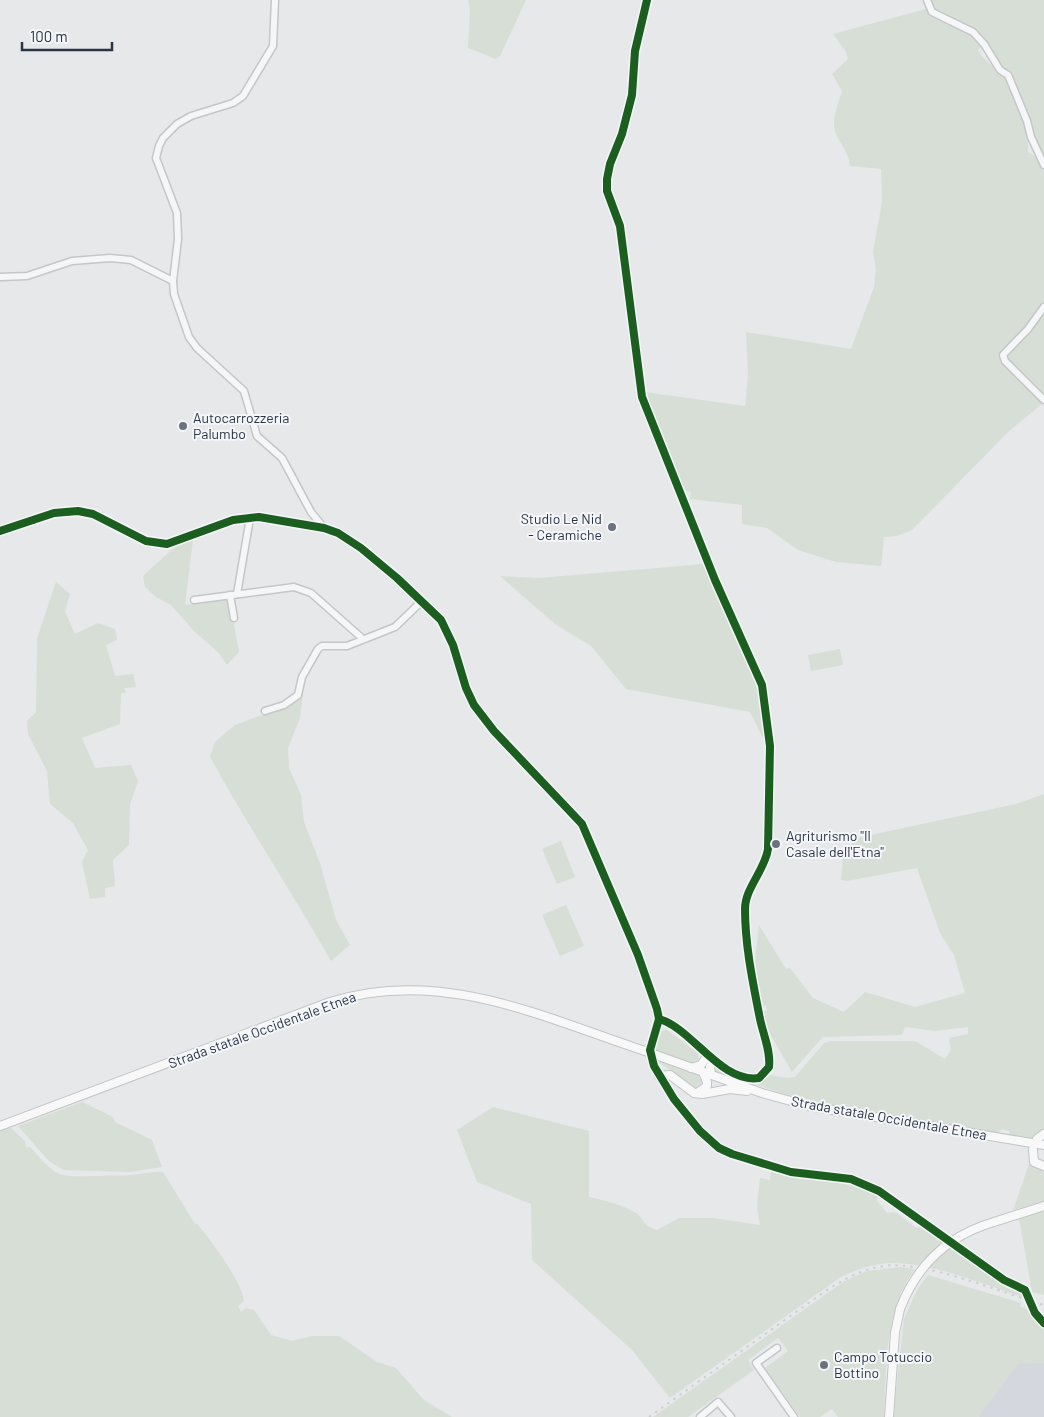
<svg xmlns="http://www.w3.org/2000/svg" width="1044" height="1417" font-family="Barlow,sans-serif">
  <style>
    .built { fill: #d4d7dd }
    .green { fill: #d6ded6 }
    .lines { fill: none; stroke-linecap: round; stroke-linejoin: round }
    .minor-casing { stroke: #c4c6c8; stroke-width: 9 }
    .major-casing { stroke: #c2c5c8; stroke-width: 10 }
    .minor { stroke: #f5f6f7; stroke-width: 6 }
    .major { stroke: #f8f8f8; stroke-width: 8 }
    .rail { stroke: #cecfd2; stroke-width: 2; stroke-dasharray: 2.5 5; stroke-linecap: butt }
    .major-bridge-casing { stroke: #c2c5c8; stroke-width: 10; stroke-linecap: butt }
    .major-bridge { stroke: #f8f8f8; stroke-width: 8 }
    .cycleway-casing { stroke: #f4f6f9; stroke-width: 11 }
    .cycleway { stroke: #1b5e20; stroke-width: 8 }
    .poi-dot { fill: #6c737f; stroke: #f4f6f9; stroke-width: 2 }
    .labels { text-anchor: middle; stroke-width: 4; stroke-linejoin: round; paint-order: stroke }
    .poi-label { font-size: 14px; fill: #2b3445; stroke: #f4f6f9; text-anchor: start }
    .street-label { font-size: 14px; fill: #2b3445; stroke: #f4f6f9 }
  </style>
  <rect width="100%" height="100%" fill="#e6e8ea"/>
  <path class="built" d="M1044 1355V1417H978L1016 1364Z"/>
  <g class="green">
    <path d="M468 0H526L500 56 496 59 468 48 470 11Z"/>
    <path d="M930 0H1044V160L1034 140 1009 71 1003 70 975 30 930 7Z"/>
    <path d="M926 9C937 24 956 25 971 35 975 37 978 42 982 46L978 50C983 60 994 66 1001 76H1006C1016 101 1029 124 1028 152L1038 158 1044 172V303L1026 329 1000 356V361L1043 403 1009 431 912 530 897 536 884 537 881 566 836 562 798 550 767 528 742 524V505L690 499 691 492 684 490 666 449 668 443 664 442 644 392 745 406 748 376 746 332 851 349 874 287 876 269 873 252 882 202 881 169 850 166C849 150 836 141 834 126 833 116 839 101 842 91L832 74 848 59 846 52 833 34Z"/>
    <path d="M1044 311V398L1006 359 1007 354Z"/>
    <path d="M193 540 185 605 229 599 239 652 227 665 219 653 194 631 171 605 156 597 145 587 143 576 177 545Z"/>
    <path d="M704 564 757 681 766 744 750 712 626 689 591 646 555 624 500 576 539 578Z"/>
    <path d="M56 582 70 594 65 612 75 634 98 623 115 629 117 640 106 645 115 676 133 674 136 687 124 688 126 693H121L120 724 82 738 95 768 131 765 138 781 130 804 129 845 113 860 115 886 105 888V897L90 899 82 862 88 850 73 823 50 804 47 771 28 734 27 721 36 712 37 639Z"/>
    <path d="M840 649 843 665 811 671 808 655Z"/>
    <path d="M303 694 300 718 288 748 289 768 301 795 304 822 320 863 336 920 350 945 331 961C292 892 248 826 210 757L215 742 235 725 290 705Z"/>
    <path d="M1044 794V1131L1039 1132 1034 1139 1010 1135 1009 1131 1002 1129 997 1133 840 1107 785 1094 715 1071V1067L718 1066C734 1074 755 1091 770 1075L787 1078 795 1077 824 1043 831 1041H915L945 1059 951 1050 949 1038 968 1034V1027L935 1031 905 1027 902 1035 823 1037 792 1072 765 1025 762 1013 767 1010 766 1005 762 1007 755 961 759 925 786 969 790 968 813 998 844 1012 865 992 915 1007 965 993 954 955 940 933 917 868 847 881 841 880 843 855H852V839L1016 804Z"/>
    <path d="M561 841 575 877 557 884 542 849Z"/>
    <path d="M566 905 584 946 560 956 542 915Z"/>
    <path d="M667 1030 698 1053 699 1060 691 1063 654 1049 660 1031Z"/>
    <path d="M656 1060 698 1075 704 1085 698 1090 695 1089Z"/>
    <path d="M82 1102 113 1117 115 1122 152 1140 162 1167 129 1172 64 1170 49 1161 18 1126Z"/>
    <path d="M493 1107 589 1131V1197C606 1201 621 1204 636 1213 646 1220 641 1225 657 1230L679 1218H714L760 1225 757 1206 760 1178 770 1180 771 1171C807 1181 844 1178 878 1196L877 1201 887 1213 895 1212 916 1228 921 1226 1002 1283 1021 1292 1026 1298C987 1286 930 1261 889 1263 872 1264 856 1270 841 1277L670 1398 632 1350 532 1260 531 1204 477 1182 457 1130Z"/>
    <path d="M10 1127 25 1141 26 1148 30 1147C60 1181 58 1176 101 1176 111 1175 122 1176 132 1175 143 1174 153 1171 163 1172L195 1224H197C211 1240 242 1282 244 1301L238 1306 241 1312 246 1308 254 1310 271 1335 292 1341 312 1336H339L377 1362 396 1368 424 1400 452 1417H0V1131Z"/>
    <path d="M1029 1164 1044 1168V1201L1013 1210Z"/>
    <path d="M1044 1210V1295L1032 1292 1019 1218Z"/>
    <path d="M901 1267 915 1269C883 1312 887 1366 884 1417H838L832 1409 820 1417H800L765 1368 788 1351 778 1338 748 1360 754 1370 688 1417H653L843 1282 867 1271Z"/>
    <path d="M928 1275 1021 1303 1020 1307 1031 1310 1036 1321 1044 1327V1363L1018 1364 978 1417H893L904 1319 917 1290Z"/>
  </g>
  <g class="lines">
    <defs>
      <g id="minor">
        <path d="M275 0 273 46 243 96 233 103 191 116 177 124 163 138 159 146 156 158 177 213 178 239 173 281 174 294 189 337 197 348 244 391 257 436 282 458 311 512 324 528"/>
        <path d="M647 0 635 51 632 95 622 134 610 164 607 179V191L620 226 642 397 715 580 762 685 770 746 768 849C765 870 745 888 745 909 745 946 753 983 760 1019 763 1034 771 1051 769 1067L759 1078C721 1084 692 1028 659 1019"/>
        <path d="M927 0 932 12 973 32 984 44 1000 70 1008 75 1027 121 1031 137 1044 165"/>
        <path d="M0 277 27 276 72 261 110 258 131 260 173 281"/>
        <path d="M1044 307 1028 329 1003 355 1005 361 1044 400"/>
        <path d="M0 531 54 513 78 511 93 514 146 541 167 544 233 520 259 517 324 528 338 533 361 548 397 578 441 620 453 645 466 688 474 705 494 731 582 824 638 955 657 1009 659 1019 650 1050 654 1066 674 1099 700 1131 719 1148 732 1154 791 1172 851 1179 879 1191 1004 1280 1025 1290 1035 1313 1044 1323"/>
        <path d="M237 594 250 518"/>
        <path d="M230 595 234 618"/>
        <path d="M194 600 294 587 311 593 363 639"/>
        <path d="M265 711 284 705 298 695 302 677 318 649 322 646H347L395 627 422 601"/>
        <path d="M777 1348 756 1363 794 1417"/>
        <path d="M700 1417 718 1402 731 1417"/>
      </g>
      <g id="major">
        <path d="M656 1055 762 1093 809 1106 1044 1145"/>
        <path d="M691 1068 701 1065 708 1055"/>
        <path d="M711 1075 710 1067 714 1060"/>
        <path d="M659 1076 670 1075 694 1093 702 1094 730 1089 747 1091"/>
        <path d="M697 1093 707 1086V1082L703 1072"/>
        <path d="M0 1126 330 1002C441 967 542 1017 645 1051"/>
        <path d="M1037 1139 1044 1134"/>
        <path d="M1033 1150 1034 1162 1044 1166"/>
        <path d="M994 1222 1044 1206"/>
        <path d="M889 1417 895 1333 900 1309"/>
      </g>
    </defs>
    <use href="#minor" class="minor-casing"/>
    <use href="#major" class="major-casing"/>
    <use href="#minor" class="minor"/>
    <use href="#major" class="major"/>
    <path class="rail" d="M649 1417 824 1292C843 1280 861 1269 884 1266 923 1260 1003 1293 1044 1305"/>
    <defs>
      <g id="major-bridge">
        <path d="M645 1051 656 1055"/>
        <path d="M900 1309C917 1265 949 1235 994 1222"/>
      </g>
    </defs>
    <use href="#major-bridge" class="major-bridge-casing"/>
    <use href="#major-bridge" class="major-bridge"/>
    <defs>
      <g id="cycleway">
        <path d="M647 0 635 51 632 95 622 134 610 164 607 179V191L620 226 642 397 715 580 762 685 770 746 768 849C765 870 745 888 745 909 745 946 753 983 760 1019 763 1034 771 1051 769 1067L759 1078C721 1084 692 1028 659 1019"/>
        <path d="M0 531 54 513 78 511 93 514 146 541 167 544 233 520 259 517 324 528 338 533 361 548 397 578 441 620 453 645 466 688 474 705 494 731 582 824 638 955 657 1009 659 1019 650 1050 654 1066 674 1099 700 1131 719 1148 732 1154 791 1172 851 1179 879 1191 1004 1280 1025 1290 1035 1313 1044 1323"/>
      </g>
    </defs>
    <use href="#cycleway" class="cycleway-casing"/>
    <use href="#cycleway" class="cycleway"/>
  </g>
  <g class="poi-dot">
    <circle cx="183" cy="426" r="5"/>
    <circle cx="612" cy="527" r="5"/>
    <circle cx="776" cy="844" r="5"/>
    <circle cx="824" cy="1365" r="5"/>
  </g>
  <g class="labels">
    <g class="poi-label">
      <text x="193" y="423">Autocarrozzeria<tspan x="193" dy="16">Palumbo</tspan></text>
      <text x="602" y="524" text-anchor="end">Studio Le Nid<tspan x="602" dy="16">- Ceramiche</tspan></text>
      <text x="786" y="841">Agriturismo "Il<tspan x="786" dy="16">Casale dell'Etna"</tspan></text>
      <text x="834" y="1362">Campo Totuccio<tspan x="834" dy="16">Bottino</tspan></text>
    </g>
    <g class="street-label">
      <text transform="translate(262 1030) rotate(-20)" y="5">Strada statale Occidentale Etnea</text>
      <text transform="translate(889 1118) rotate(10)" y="5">Strada statale Occidentale Etnea</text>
    </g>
  </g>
  <path d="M22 42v8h90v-8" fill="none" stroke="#2b3445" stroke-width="2.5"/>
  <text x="30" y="42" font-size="15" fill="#2b3445" stroke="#f4f6f9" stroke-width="4" paint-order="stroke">100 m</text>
</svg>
